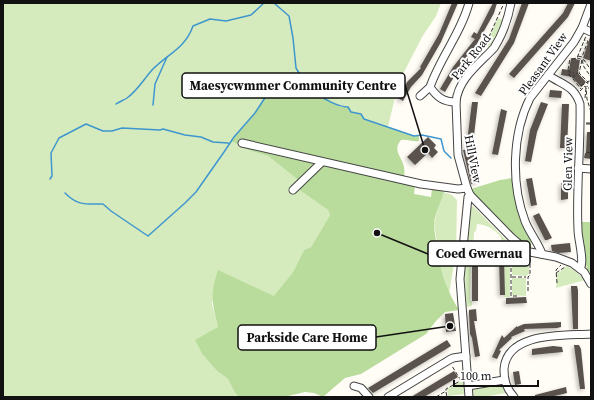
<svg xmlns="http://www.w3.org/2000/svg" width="594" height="400" font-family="'Source Serif 4',serif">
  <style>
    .green { fill: #d5ebbd }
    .forest { fill: #b9dc9c }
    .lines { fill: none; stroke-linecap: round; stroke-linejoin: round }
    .stream { stroke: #3f96cf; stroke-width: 1.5 }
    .building { fill: #5a524d; filter: url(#shadow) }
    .minor-casing { stroke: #444; stroke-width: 9 }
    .path { stroke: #333; stroke-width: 1; stroke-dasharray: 4 2; stroke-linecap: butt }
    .minor { stroke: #fff; stroke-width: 7 }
    .labels { text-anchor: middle; stroke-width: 4; stroke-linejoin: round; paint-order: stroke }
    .street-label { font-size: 12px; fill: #111; stroke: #fff }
    .leader { fill: none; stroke: #111; stroke-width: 1.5 }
    .callout-dot { fill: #111; stroke: #fff; stroke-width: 1.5 }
    .callout { fill: #fff; stroke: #111; stroke-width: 1.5 }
    .callout-label { font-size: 13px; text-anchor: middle; font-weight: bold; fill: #111 }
  </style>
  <defs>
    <filter id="shadow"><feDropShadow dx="-2" dy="2" stdDeviation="2" flood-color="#0004"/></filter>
  </defs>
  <rect width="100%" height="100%" fill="#fffdf5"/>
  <g class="green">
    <path d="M3 3H441L436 16 422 37 402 76 396 93 388 127 364 119 361 114 351 112 348 107C338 107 320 98 314 91 311 88 309 83 307 80L255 113 231 141 248 150 268 156 297 179 298 189 328 210 330 215 311 247 304 250 293 272 274 297 219 271 212 304 218 327 203 355 217 371 228 379 235 393 239 397H3Z"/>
    <path d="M498 18 503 20 499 34 490 47H485Z"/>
    <path d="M443 192 452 195 457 200 456 252 449 294 441 269 434 223Z"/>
    <path d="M473 206 507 241 510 257V297H505L504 298 503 295 505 294 504 261V258H502L501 237C494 229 488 225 477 224L476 231 474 232 473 255H471L470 301H472V306L466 307C461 273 467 240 471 207Z"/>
    <path d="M510 242H511C514 250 520 257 529 257V274L526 276 512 275V255Z"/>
    <path d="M567 266 575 271 585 280 556 288 557 274Z"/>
    <path d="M512 278H526V296L512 295Z"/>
    <path d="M459 382H463L465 394 448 396 447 389Z"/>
    <path d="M502 384 506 393 483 397H473L472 390Z"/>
  </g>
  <g class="forest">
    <path d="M293 78H302L307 80 314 91 341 107H348L351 112 361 114 364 119 414 136 419 135V141C412 142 408 139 401 140 392 151 402 156 404 167 405 172 404 178 403 184L415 186 414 194 431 197 432 188 444 190C442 201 436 211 434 222 434 228 435 235 436 241 439 266 445 288 459 310L445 312 436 321 426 334 361 374 345 378 323 397 314 393 305 392 284 397H239L235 393 228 379 217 371 203 355 195 340 218 327C212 303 210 294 218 270L274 296 293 272 304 250 311 247 330 215 328 210 298 189 297 179 268 156 248 150 231 141 255 113 274 84 278 81Z"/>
    <path d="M513 178C515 192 516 206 520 219 523 227 533 239 531 247H527L478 198 471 189 500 180Z"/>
    <path d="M582 222H591V273L587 270C584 254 582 238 582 222Z"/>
  </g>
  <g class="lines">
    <g class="stream">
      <path d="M274 3 289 16 293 38 296 68 302 78"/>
      <path d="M116 104C119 102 124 100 127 98 137 91 144 79 152 70 167 54 185 49 193 26L210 19 226 21 251 15 264 3"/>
      <path d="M153 105 155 84 167 57"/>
      <path d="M50 179 52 176 51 153 59 138 86 124 103 131H112L122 128 160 130 163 129 185 135 201 137 213 142 228 143 229 144"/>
      <path d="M65 193C78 206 85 204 103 204L111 211 148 236 185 203 196 192 224 152 234 137 255 113 274 84C280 80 301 75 307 80 310 83 311 88 314 91 321 98 338 107 348 107L351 112 361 114 364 119 414 136 422 135 441 139 444 151 451 158"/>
    </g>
  </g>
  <g class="building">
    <path d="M452 3H458L441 42 422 75 411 87 403 101 398 98 407 82 421 68 420 67 439 34Z"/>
    <path d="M493 3H497L494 13 474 49 458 70 445 92 440 89 453 67 475 39 471 37 474 32 477 34Z"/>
    <path d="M522 3H529L514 43 481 96 475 93 509 39Z"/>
    <path d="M568 3H575L568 17 514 78 509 74 563 13Z"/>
    <path d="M590 37H591V61L583 58Z"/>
    <path d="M571 58 580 60 578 73 586 82 581 87 572 77 561 75 562 69 569 70Z"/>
    <path d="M550 90 562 91 561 98 549 97Z"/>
    <path d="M472 102H478L472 152H474V165H476L480 180 471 184 463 150H466Z"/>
    <path d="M541 102 548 104 537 132 531 162 525 161 530 130Z"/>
    <path d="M562 104H569L567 148H560Z"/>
    <path d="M501 109 507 111 498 155 492 154Z"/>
    <path d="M587 132H591V159L584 158 585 153H586Z"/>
    <path d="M428 137 436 145 434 148 438 152 432 158 428 153 415 165 407 157Z"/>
    <path d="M532 178 537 205 531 206 526 179Z"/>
    <path d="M561 183H568V199L561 200Z"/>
    <path d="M539 213 552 238 547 240H545L533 216Z"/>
    <path d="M570 243 571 252 558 253 552 251 551 245Z"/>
    <path d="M472 256 478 257V301H472Z"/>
    <path d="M499 258H504L505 295H500Z"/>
    <path d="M571 286H577L578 290V329H573Z"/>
    <path d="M526 297 527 303 506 304V298Z"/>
    <path d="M476 309 477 321H474L480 356 475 357 472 338 470 334 469 313V310Z"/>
    <path d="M453 313 456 331 446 332 445 314Z"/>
    <path d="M561 322V327L557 328 524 329 525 331 511 337 512 338 499 350 501 351 497 359 492 357 502 335 504 338 517 326V327L524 324Z"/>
    <path d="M447 340 451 346 443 351 373 393 368 388Z"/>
    <path d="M574 345H579L581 349 585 389H580Z"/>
    <path d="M553 346 562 347 563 352 532 355V349Z"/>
    <path d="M454 371 458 377 424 397H411Z"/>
    <path d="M519 371 521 384 515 385 513 372Z"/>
    <path d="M566 387 567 393 563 394 550 397H535V395Z"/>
  </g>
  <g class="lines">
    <defs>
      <g id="minor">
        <path d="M511 3C508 19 503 34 494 48 479 64 458 79 456 102L458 155 467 188 470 195 512 238 525 249 530 252 556 257 572 263 584 272 591 284"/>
        <path d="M582 28 591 32"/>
        <path d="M548 75C562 85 574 85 580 104 581 146 576 188 578 230 578 240 585 261 580 269"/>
        <path d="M420 96 430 87"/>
        <path d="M456 102C443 102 437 97 430 87 440 58 461 33 469 3"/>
        <path d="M242 143 421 184 458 189 467 188"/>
        <path d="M578 168 591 169"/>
        <path d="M293 190 322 162"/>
        <path d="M542 254C539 244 529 232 525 221 511 184 512 134 530 98L574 42 582 28 591 4"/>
        <path d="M354 386 361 388 369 397"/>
        <path d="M468 386 504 380"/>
        <path d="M388 397 449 360 453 358 466 356"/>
        <path d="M469 397 460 279 468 197 470 195"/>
        <path d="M514 397C506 388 504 380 504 369 507 331 565 336 591 334"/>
      </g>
    </defs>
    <use href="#minor" class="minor-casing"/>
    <g class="path">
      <path d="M484 48 504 3"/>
      <path d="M578 56 582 57 588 41 584 40"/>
      <path d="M577 58 584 60 591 70"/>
      <path d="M572 59 577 58 586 36"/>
      <path d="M582 60 579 73 588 82 587 87"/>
      <path d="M582 60 584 67 591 77"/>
      <path d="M568 70 570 58"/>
      <path d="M569 70V72L574 73"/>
      <path d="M568 74 573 78"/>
      <path d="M569 74 581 89"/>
      <path d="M573 78 575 74 578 73"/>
      <path d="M581 86 589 81H591"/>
      <path d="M580 91 585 86 586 88 587 99 591 112"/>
      <path d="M585 98 586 88H589"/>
      <path d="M586 123H591"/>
      <path d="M586 124H591"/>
      <path d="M586 152 591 153"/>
      <path d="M510 244 511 257V296H519"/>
      <path d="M556 273 565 267"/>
      <path d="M512 277H526"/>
      <path d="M557 283 556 270 561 265"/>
      <path d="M528 291V277L530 275V259"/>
      <path d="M446 392 447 397"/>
      <path d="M436 397 446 391V389L460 381V379L452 366"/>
    </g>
    <use href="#minor" class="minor"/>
  </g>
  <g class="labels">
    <g class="street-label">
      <text transform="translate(471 57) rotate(-51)" y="4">Park Road</text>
      <text transform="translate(543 64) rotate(-54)" y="4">Pleasant View</text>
      <text transform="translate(473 159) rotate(79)" y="4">Hill View</text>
      <text transform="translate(568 164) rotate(-89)" y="4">Glen View</text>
    </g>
  </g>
  <path class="leader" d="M425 150L405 85M377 233L428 254M450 326L376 337"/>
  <g class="callout-dot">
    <circle cx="425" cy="150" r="4"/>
    <circle cx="377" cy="233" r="4"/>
    <circle cx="450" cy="326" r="4"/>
  </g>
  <g class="callout">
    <rect x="182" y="73" width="223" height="25" rx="4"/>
    <rect x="428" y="241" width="102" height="25" rx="4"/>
    <rect x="238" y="325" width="138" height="25" rx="4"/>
  </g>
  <g class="callout-label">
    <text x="293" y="90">Maesycwmmer Community Centre</text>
    <text x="479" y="258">Coed Gwernau</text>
    <text x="307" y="342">Parkside Care Home</text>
  </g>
  <rect width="594" height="400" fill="none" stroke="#111111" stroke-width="8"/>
  <path d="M454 380v6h84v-6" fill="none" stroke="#111111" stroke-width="2"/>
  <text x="460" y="380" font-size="12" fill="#111111" stroke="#ffffff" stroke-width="3" paint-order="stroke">100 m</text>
</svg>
